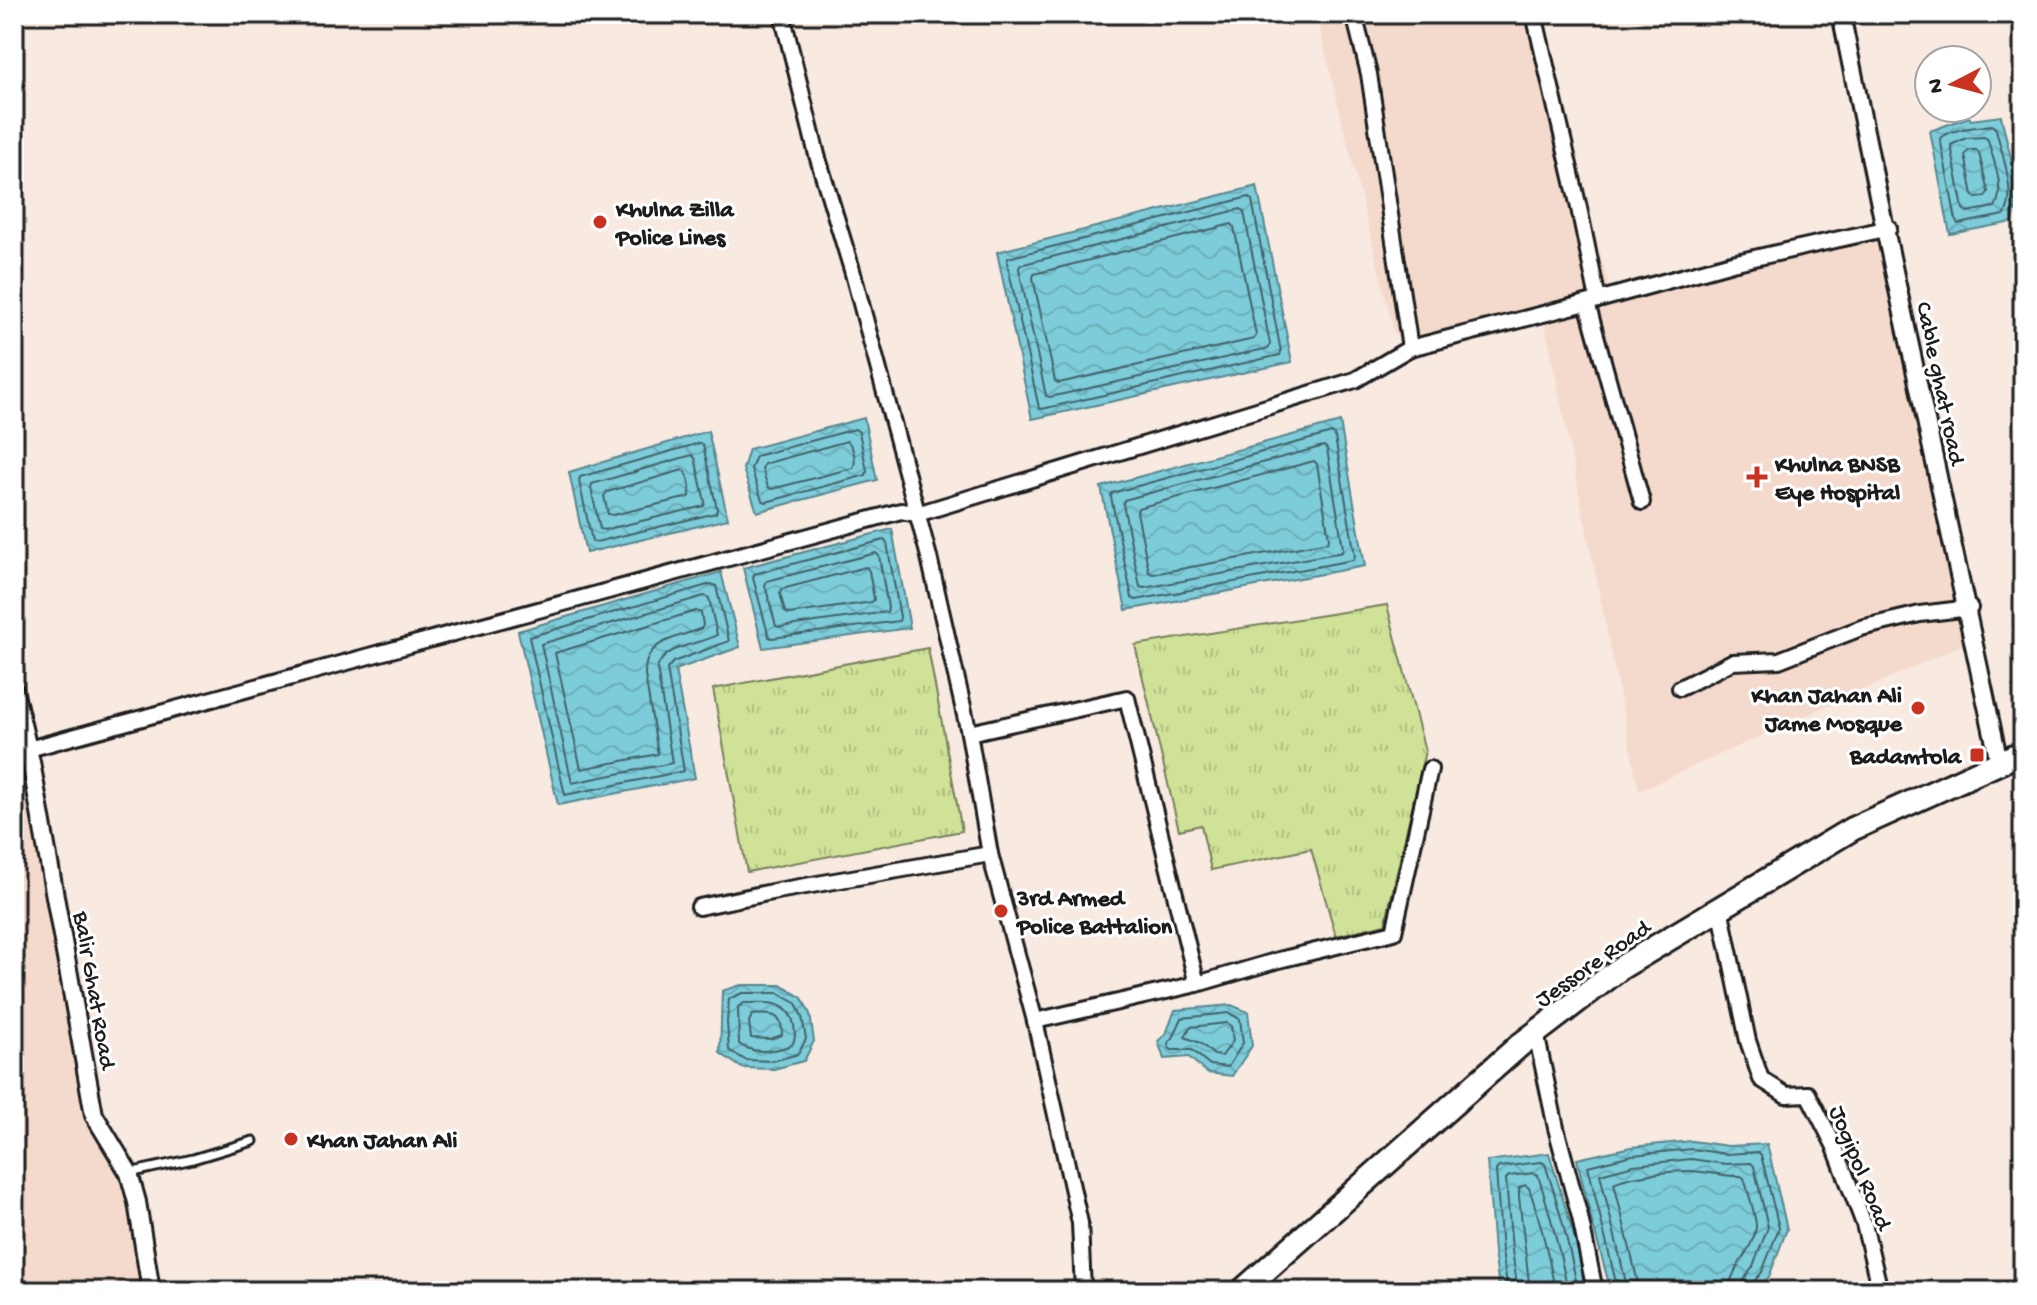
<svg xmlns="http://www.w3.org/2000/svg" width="2037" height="1305" font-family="'Gochi Hand',sans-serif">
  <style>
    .built { fill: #f4dacc }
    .park { fill: url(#park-tufts); stroke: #767f5a; stroke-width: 2 }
    .water { fill: url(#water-waves); stroke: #56868e; stroke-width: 2 }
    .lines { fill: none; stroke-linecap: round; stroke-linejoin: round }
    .shore { stroke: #436268; stroke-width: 2 }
    .service-casing { stroke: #1c1c1c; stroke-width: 13 }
    .minor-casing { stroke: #1c1c1c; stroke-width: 20 }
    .tertiary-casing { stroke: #1c1c1c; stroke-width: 22 }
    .trunk-casing { stroke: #1c1c1c; stroke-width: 28 }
    .service { stroke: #fff; stroke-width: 7 }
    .minor { stroke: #fff; stroke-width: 14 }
    .tertiary { stroke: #fff; stroke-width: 16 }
    .trunk { stroke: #fff; stroke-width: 22 }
    .poi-dot { fill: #c8321e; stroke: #fff; stroke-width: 3 }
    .labels { text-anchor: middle; stroke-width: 6; stroke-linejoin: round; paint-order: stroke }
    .poi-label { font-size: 24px; font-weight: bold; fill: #1c1c1c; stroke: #fff; text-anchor: start }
    .street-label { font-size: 24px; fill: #1c1c1c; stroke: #fff }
  </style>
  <defs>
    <pattern id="park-tufts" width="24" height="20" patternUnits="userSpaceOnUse" patternTransform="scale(2)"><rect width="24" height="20" fill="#cfe297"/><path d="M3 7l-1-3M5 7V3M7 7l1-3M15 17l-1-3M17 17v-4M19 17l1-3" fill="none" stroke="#b1c182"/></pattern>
    <pattern id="water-waves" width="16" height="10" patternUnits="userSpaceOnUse" patternTransform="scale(2)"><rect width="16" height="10" fill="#7dccda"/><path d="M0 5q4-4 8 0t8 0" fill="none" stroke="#6bafba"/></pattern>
  </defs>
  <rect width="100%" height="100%" fill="#f8e9e1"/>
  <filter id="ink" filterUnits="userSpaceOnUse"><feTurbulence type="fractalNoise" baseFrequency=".0125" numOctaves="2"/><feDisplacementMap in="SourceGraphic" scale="16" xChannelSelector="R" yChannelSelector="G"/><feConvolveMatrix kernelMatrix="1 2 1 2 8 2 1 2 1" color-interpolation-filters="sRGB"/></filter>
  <g filter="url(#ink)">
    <g class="built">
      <path d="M1316 14H1539L1610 291 1400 342 1394 332Z"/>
      <path d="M1885 229 1973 640 1639 791 1543 314Z"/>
      <path d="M21 751 87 1118 122 1176 130 1204 143 1291H14V752Z"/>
    </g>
    <g class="park">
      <path d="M1387 605 1425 751 1385 924 1336 936 1311 849 1211 870 1201 825 1179 830 1135 645Z"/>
      <path d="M928 648 962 831 747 872 713 689Z"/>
    </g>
    <g class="water">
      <path d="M2001 116 2019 192 2013 222 1950 234 1930 131 1969 117 1971 120Z"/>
      <path d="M1257 186 1292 362 1032 419 997 252Z"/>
      <path d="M864 418 877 480 757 512 743 469 749 449Z"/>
      <path d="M1340 422 1365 566 1126 610 1101 487Z"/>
      <path d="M708 431 728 519 586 553 569 472Z"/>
      <path d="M892 529 910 628 763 648 743 568Z"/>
      <path d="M721 572 740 647 675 670 695 778 558 805 518 631Z"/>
      <path d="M741 985H781L802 998 810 1014 814 1041 804 1061 774 1069 742 1068 720 1053 722 991Z"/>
      <path d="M1231 1005 1248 1012 1252 1046 1232 1076 1207 1073 1189 1057 1164 1059 1158 1041 1166 1034 1175 1010Z"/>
      <path d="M1692 1141 1728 1146 1767 1144 1787 1229 1769 1277 1756 1291H1611L1592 1222 1577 1159 1631 1147Z"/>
      <path d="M1549 1153 1578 1249 1586 1291H1503L1499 1287 1494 1252 1487 1161Z"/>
    </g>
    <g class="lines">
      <g class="shore">
        <path d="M1992 125 1996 129C2001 152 2018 195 2004 215L1958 224 1956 220 1940 138C1957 127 1973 128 1992 125Z"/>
        <path d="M1985 137 1988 140C1993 160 2006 189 1995 207L1967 212 1963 209 1951 145 1966 138Z"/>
        <path d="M1969 150H1976L1979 153 1988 192 1985 197 1976 198 1973 195 1965 155Z"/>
        <path d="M1249 197 1252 200 1281 352 1280 355 1042 409 1039 408 1007 262 1008 258Z"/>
        <path d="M1241 209 1244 212 1270 344 1269 348 1050 397 1046 396 1019 269 1020 265Z"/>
        <path d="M1232 224 1234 227 1256 335 1254 339 1059 383 1055 381 1033 278 1034 274Z"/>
        <path d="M855 429 859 432 867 471 866 475 766 502 762 500 751 469 756 456Z"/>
        <path d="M1332 433 1335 437 1355 556 1353 560 1136 600 1132 598 1111 497 1112 493Z"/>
        <path d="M847 441C853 445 857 461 853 468L772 489 768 487 762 469 764 464Z"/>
        <path d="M700 443 703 445 717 509 716 513 596 542 592 541 579 481 580 477Z"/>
        <path d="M1324 446 1327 449 1343 548 1342 552 1144 588 1140 587 1123 504 1124 500Z"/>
        <path d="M692 455 695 458 705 502 704 506 604 530 600 529 591 488 592 484Z"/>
        <path d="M1314 461 1317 464 1329 538 1328 542 1153 574 1149 572 1137 512 1138 508Z"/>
        <path d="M683 470C689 474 692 491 689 497L613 515 608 514 604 496 607 492Z"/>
        <path d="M884 540 887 543 900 617 899 621 772 638 769 637 753 578 754 574Z"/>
        <path d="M876 553 879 556 888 608 887 612 780 627 776 626 765 585 767 581Z"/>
        <path d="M866 567 869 571 874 599 872 602 789 614 785 612 780 593 782 589Z"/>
        <path d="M711 584 716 586 729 641 673 662 667 669 684 771 565 795 529 637Z"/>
        <path d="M704 596 709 598 717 635C698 645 665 645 657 668L672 763 572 783 541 644Z"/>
        <path d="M696 611 701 613 703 625 702 628C677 639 644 639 645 675L658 754 581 769 555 653Z"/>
        <path d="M742 993H778L796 1003 802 1017 806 1039 798 1054 773 1061 745 1060 729 1050 727 1022 729 999Z"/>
        <path d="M744 1003C765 1003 789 999 794 1025 795 1034 796 1038 792 1045 775 1051 754 1055 739 1044L738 1007Z"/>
        <path d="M1229 1013 1240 1019 1243 1043 1228 1067 1210 1065 1192 1050H1172L1169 1048 1168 1043 1173 1038 1182 1018Z"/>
        <path d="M752 1015C770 1014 783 1012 782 1035L770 1039 751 1038 749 1022Z"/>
        <path d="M1227 1023 1231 1026 1233 1041 1222 1056 1214 1055 1200 1043 1185 1037 1190 1027Z"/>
        <path d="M1508 1291 1502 1251 1496 1170 1499 1167 1541 1162 1545 1164C1559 1206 1570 1248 1578 1291"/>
        <path d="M1518 1291 1512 1250 1506 1179 1509 1176 1534 1173 1538 1175C1550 1213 1560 1251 1568 1291"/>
        <path d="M1530 1291 1519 1197V1188L1525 1185 1529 1188C1541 1222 1549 1256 1555 1291"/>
        <path d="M1618 1291 1588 1166 1632 1155 1692 1149 1727 1154 1758 1152 1761 1155 1779 1228 1762 1272 1752 1284 1751 1291"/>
        <path d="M1628 1291 1600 1174 1634 1165 1691 1159 1726 1164 1751 1163 1754 1166 1768 1227 1753 1267 1742 1282 1741 1291"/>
        <path d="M1640 1291 1614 1183C1629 1175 1672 1171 1690 1171 1707 1171 1724 1177 1741 1176L1744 1178C1747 1189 1757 1218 1756 1228 1753 1251 1730 1268 1729 1291"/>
      </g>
      <defs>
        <path id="service" d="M129 1173 193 1159 253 1141"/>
        <g id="minor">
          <path d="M782 14 817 155 852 270 929 557 969 733 990 854 1035 1021 1080 1223 1083 1291"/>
          <path d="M1354 14 1369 74 1410 348 1598 300 1732 263 1889 228"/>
          <path d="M1534 14 1579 208 1598 300"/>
          <path d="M1587 303 1642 502"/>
          <path d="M1680 688 1732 662 1779 660 1861 628 1920 614 1970 608"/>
          <path d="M969 733 1127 698 1197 984"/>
          <path d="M14 753 901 511 917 514 1355 380 1410 348"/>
          <path d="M699 907 777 891 990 854"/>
          <path d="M1720 908 1748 1041 1761 1079 1786 1095 1808 1094 1834 1145 1864 1224 1880 1291"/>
          <path d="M1035 1021 1197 984 1279 960 1394 932 1430 769"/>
          <path d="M1536 1033 1556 1128 1580 1217 1595 1291"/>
        </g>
        <g id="tertiary">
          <path d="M1841 14 1885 229 1999 762"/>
          <path d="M14 690 31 762 94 1115 129 1173 137 1202 151 1291"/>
        </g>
        <path id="trunk" d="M1242 1291 1520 1045 1622 967 1852 829 2023 752"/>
      </defs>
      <use href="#service" class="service-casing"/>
      <use href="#minor" class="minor-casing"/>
      <use href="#tertiary" class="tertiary-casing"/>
      <use href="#trunk" class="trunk-casing"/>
      <use href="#service" class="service"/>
      <use href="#minor" class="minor"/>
      <use href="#tertiary" class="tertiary"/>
      <use href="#trunk" class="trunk"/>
    </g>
  </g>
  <g class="poi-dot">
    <circle cx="600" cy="222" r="8"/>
    <path d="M1753 465h8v8h8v8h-8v8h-8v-8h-8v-8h8z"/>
    <circle cx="1918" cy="708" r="8"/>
    <rect x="1969" y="747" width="16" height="16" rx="4"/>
    <circle cx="1001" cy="911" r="8"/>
    <circle cx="291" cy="1139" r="8"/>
  </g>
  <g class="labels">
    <g class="poi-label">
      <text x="616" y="216">Khulna Zilla<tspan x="616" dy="28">Police Lines</tspan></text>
      <text x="1775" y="471">Khulna BNSB<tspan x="1775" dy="28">Eye Hospital</tspan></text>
      <text x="1902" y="702" text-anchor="end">Khan Jahan Ali<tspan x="1902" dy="28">Jame Mosque</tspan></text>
      <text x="1961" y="763" text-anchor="end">Badamtola</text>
      <text x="1017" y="905">3rd Armed<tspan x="1017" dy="28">Police Battalion</tspan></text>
      <text x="307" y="1147">Khan Jahan Ali</text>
    </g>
    <g class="street-label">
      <text transform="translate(1942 383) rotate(78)" y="8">Cable ghat road</text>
      <text transform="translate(1592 962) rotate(-35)" y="8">Jessore Road</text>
      <text transform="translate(96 990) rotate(80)" y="8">Balir Ghat Road</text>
      <text transform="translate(1862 1167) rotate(68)" y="8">Jogipol Road</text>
    </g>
  </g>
  <rect width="2037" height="1305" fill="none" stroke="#fff" stroke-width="48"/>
  <rect x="24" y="24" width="1989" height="1257" fill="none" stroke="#1c1c1c" stroke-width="3" filter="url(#ink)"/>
  <g transform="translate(1953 84) rotate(264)"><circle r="38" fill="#ffffff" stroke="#a4a4a4" stroke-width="2"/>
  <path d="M0-6L14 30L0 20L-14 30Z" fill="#c8321e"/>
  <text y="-12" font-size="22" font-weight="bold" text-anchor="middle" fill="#1c1c1c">N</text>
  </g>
</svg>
